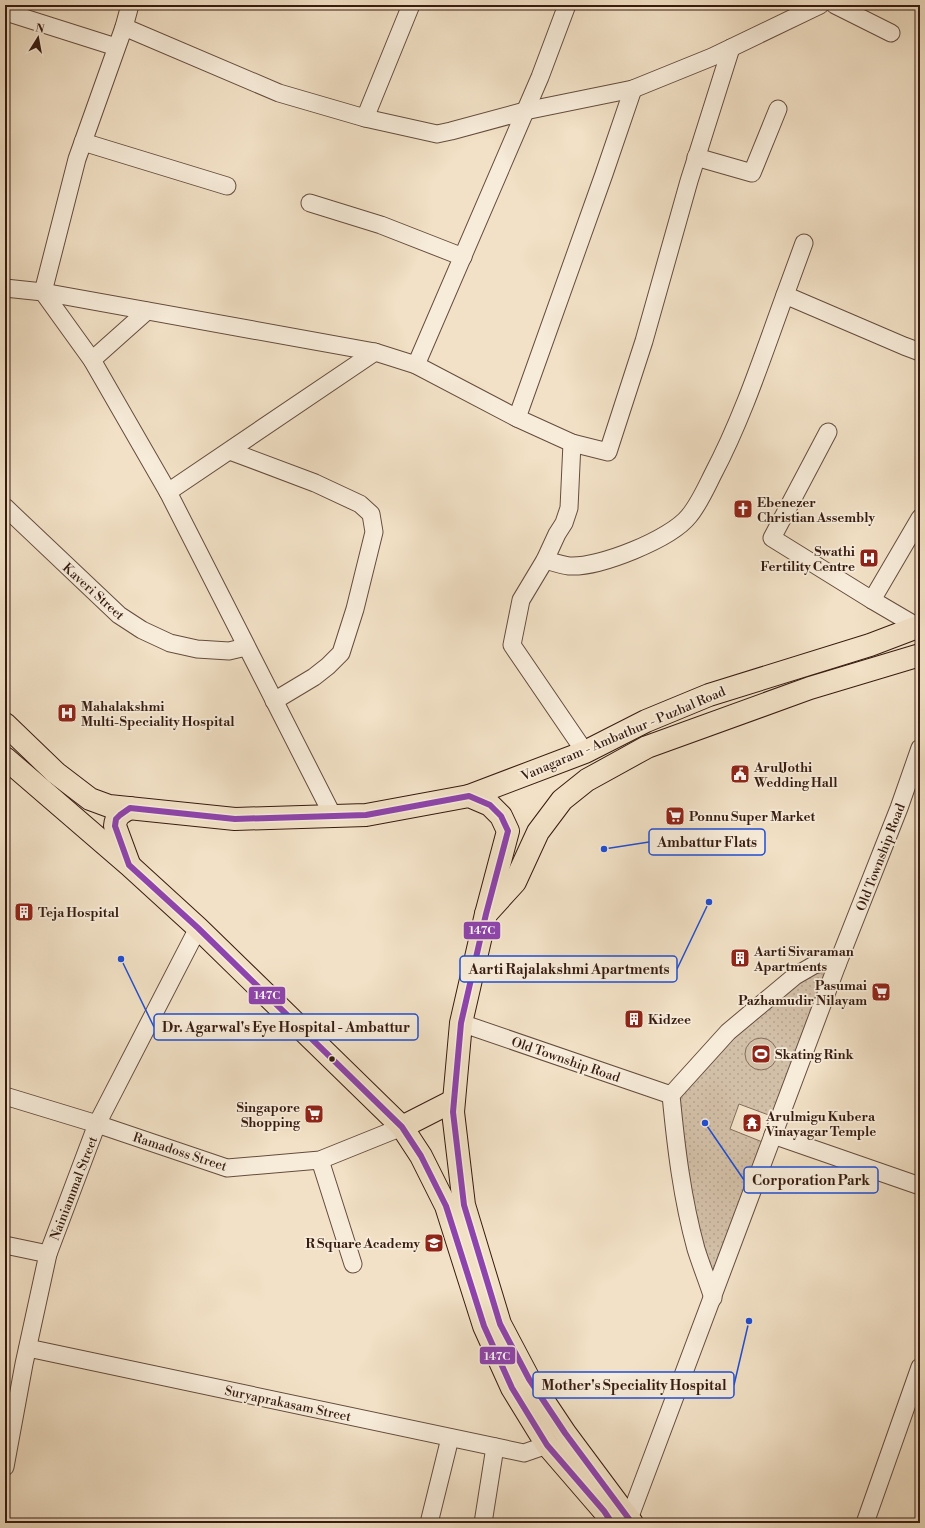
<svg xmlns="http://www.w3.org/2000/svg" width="925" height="1528" font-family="'Libre Bodoni',serif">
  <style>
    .park { fill: url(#park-dots); stroke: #846d5c }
    .garden { fill: #d2bfa7; stroke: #846d5c }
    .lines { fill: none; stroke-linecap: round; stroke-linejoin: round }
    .minor-casing { stroke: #654c3e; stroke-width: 19 }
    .major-casing { stroke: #361b10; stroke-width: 24 }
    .highway-casing { stroke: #361b10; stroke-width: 24 }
    .minor { stroke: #f7ecda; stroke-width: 17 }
    .major { stroke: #f2e1c6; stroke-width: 22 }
    .highway { stroke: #f2e1c6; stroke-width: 22 }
    .bus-1-casing { stroke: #f7ecda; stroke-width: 9 }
    .bus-1 { stroke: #8e44ad; stroke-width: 6 }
    .bus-dot { fill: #361b10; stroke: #f7ecda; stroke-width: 1.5 }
    .labels { text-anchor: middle; stroke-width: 3.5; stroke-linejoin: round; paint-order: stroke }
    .poi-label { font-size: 13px; font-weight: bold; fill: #361b10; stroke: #f7ecda; text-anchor: start }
    .street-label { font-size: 13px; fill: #361b10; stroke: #f7ecda }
    .leader { fill: none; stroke: #1d4ed8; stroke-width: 1.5 }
    .callout-dot { fill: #1d4ed8; stroke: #f7ecda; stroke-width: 1.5 }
    .callout { fill: #f7ecda; stroke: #1d4ed8; stroke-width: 1.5 }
    .callout-label { font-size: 14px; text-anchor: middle; font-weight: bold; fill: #361b10 }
    .line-badge { stroke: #f7ecda; stroke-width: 1.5 }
    .badge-label { font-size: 11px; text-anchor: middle; font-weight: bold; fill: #fff }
  </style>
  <defs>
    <pattern id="park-dots" width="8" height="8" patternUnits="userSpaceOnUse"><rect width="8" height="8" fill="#d2bfa7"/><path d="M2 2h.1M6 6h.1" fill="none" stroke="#b5a48f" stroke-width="1.8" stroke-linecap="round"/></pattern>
  </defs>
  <rect width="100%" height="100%" fill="#f2e1c6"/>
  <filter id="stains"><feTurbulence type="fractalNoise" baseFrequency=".005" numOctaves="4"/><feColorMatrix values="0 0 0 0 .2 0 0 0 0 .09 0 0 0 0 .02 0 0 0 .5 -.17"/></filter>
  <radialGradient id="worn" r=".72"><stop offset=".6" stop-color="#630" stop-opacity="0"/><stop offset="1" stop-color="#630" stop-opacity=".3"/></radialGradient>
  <path class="park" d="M821 969 828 977 774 1117 739 1104 730 1129 765 1143 712 1281 687 1194 678 1094 731 1035 798 978Z"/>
  <circle class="garden" cx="761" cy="1054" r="16"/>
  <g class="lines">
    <defs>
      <g id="minor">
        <path d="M130 5 124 27 77 159 43 292 92 360 168 492 333 816"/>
        <path d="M835 5 891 33"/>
        <path d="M12 14 116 47"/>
        <path d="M124 27 279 93 365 118 437 134 451 131 525 111 633 89 712 57 820 5"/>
        <path d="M365 118 411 5"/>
        <path d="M83 142 227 186"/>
        <path d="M696 157 752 173 778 109"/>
        <path d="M310 203 381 225 463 257"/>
        <path d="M5 288 43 292 375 352 416 365 517 418 572 443 608 452 644 341 689 181 731 48"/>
        <path d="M785 295 804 243"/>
        <path d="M92 360 147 311"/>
        <path d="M416 365 540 77 567 5"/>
        <path d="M517 418 604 174 633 89"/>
        <path d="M828 432 772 538 872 600 918 627"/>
        <path d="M572 443 569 508 564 523 557 534 545 560 521 600 512 645 585 752"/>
        <path d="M230 451 315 483 360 504 371 514 374 532 355 609 341 653 328 666 314 677 274 701"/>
        <path d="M168 492 375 352"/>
        <path d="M5 507 119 615 142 630 170 643 197 649 229 651 246 647"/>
        <path d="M545 560C553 562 561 565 569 566 599 568 671 539 689 516 699 504 706 488 713 474 743 417 763 355 785 295L904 346 920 352"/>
        <path d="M872 600 920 518"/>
        <path d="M461 1023 671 1095"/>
        <path d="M5 1096 97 1124 227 1168 320 1160 402 1127"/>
        <path d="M773 1135 920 1186"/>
        <path d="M320 1160 353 1264"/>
        <path d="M5 1245 48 1254"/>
        <path d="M713 1298C708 1282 701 1265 696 1249 682 1198 676 1147 671 1095L728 1032 795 976 814 965 826 962 837 965"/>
        <path d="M28 1348 524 1453 547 1445"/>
        <path d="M5 1467 24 1364 48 1254 97 1124 198 928"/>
        <path d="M629 1519 837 965 899 808 920 748"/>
        <path d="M429 1523 450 1438"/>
        <path d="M483 1523 495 1447"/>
        <path d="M865 1523 920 1367"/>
      </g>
      <g id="major">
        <path d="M469 796 585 752 646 721 709 695 870 645 920 626"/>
        <path d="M486 914 515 882 538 832 562 800 587 780 647 747 810 688 920 655"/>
      </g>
      <g id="highway">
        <path d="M5 724 56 773 90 799 109 806 235 819 366 815 469 796 490 805 501 816 508 831 486 914 461 1023 453 1112 464 1205 500 1324 529 1379 565 1433 632 1523"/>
        <path d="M5 758 129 865 198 928 402 1127 421 1156 446 1206 484 1326 512 1388 547 1445 604 1511 612 1523"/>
        <path d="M129 864 115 826C116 815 121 813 130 808"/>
        <path d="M402 1127 453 1101"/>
      </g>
    </defs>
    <use href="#minor" class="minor-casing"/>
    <use href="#major" class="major-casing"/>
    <use href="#highway" class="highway-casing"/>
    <use href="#minor" class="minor"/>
    <use href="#major" class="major"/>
    <use href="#highway" class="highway"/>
    <defs>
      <path id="bus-1" d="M612 1523 604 1511 547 1445 512 1388 484 1326 446 1206 421 1156 402 1127 198 928 129 865 115 826 116 819 120 815 130 808 235 819 366 815 469 796 490 805 501 816 508 831 486 914 461 1023 453 1112 464 1205 500 1324 529 1379 565 1433 632 1523"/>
    </defs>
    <use href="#bus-1" class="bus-1-casing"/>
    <use href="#bus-1" class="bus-1"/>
  </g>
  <defs>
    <symbol id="church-square" viewBox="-11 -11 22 22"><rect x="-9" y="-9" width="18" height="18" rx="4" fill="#8f2418" stroke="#f7ecda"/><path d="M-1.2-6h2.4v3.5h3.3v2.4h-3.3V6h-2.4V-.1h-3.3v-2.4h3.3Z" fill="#fff"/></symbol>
    <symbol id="hospital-square" viewBox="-11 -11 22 22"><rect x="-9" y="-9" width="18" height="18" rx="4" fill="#8f2418" stroke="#f7ecda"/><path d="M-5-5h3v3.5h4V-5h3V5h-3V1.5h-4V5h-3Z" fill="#fff"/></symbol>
    <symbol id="civic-square" viewBox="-11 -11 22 22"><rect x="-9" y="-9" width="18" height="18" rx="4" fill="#8f2418" stroke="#f7ecda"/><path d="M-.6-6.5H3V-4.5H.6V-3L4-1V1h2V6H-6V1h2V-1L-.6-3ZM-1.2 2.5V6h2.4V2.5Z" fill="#fff"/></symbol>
    <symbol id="supermarket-square" viewBox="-11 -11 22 22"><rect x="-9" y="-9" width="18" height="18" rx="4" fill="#8f2418" stroke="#f7ecda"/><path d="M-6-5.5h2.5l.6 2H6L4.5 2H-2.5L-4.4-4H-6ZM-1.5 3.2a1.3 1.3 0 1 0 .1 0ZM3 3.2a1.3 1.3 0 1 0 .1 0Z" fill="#fff"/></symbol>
    <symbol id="building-square" viewBox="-11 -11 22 22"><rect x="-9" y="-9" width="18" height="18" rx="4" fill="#8f2418" stroke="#f7ecda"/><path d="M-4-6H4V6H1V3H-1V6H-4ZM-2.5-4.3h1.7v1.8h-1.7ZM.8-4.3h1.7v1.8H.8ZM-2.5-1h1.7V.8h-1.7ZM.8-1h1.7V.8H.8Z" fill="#fff"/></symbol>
    <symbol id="stadium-square" viewBox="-11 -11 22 22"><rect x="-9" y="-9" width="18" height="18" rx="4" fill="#8f2418" stroke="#f7ecda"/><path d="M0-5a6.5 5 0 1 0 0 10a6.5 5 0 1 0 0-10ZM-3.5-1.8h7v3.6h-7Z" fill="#fff"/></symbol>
    <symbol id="temple-square" viewBox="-11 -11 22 22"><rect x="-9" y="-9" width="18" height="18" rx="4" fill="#8f2418" stroke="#f7ecda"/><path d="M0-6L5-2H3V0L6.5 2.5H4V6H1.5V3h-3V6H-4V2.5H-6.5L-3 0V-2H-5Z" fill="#fff"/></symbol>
    <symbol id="university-square" viewBox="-11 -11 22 22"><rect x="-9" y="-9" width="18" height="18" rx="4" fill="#8f2418" stroke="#f7ecda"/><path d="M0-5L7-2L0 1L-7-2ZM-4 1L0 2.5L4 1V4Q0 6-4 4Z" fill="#fff"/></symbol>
  </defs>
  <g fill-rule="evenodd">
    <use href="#church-square" x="732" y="498" width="22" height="22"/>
    <use href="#hospital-square" x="858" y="547" width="22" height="22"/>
    <use href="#hospital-square" x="56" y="702" width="22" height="22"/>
    <use href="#civic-square" x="729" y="763" width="22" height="22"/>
    <use href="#supermarket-square" x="664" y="805" width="22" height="22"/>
    <use href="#building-square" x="13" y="901" width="22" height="22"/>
    <use href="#building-square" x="729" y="947" width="22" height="22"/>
    <use href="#supermarket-square" x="870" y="981" width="22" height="22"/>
    <use href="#building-square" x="623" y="1008" width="22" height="22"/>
    <use href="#stadium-square" x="750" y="1043" width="22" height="22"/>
    <use href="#supermarket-square" x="303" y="1103" width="22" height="22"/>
    <use href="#temple-square" x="741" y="1112" width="22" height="22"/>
    <use href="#university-square" x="423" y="1232" width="22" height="22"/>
  </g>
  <circle class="bus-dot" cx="332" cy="1059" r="3.5"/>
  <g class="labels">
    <g class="poi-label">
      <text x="757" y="507">Ebenezer<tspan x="757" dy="15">Christian Assembly</tspan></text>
      <text x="855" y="556" text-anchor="end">Swathi<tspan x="855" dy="15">Fertility Centre</tspan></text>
      <text x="81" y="711">Mahalakshmi<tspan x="81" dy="15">Multi-Speciality Hospital</tspan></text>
      <text x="754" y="772">ArulJothi<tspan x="754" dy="15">Wedding Hall</tspan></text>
      <text x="689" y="821">Ponnu Super Market</text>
      <text x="38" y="917">Teja Hospital</text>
      <text x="754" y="956">Aarti Sivaraman<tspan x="754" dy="15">Apartments</tspan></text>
      <text x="867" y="990" text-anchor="end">Pasumai<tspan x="867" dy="15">Pazhamudir Nilayam</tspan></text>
      <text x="648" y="1024">Kidzee</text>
      <text x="775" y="1059">Skating Rink</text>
      <text x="300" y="1112" text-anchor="end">Singapore<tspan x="300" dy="15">Shopping</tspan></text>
      <text x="766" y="1121">Arulmigu Kubera<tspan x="766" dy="15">Vinayagar Temple</tspan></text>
      <text x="420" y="1248" text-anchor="end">R Square Academy</text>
    </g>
    <g class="street-label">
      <text transform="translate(94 591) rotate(42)" y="5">Kaveri Street</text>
      <text transform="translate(623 733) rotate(-23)" y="5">Vanagaram - Ambathur - Puzhal Road</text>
      <text transform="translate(880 857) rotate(-69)" y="5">Old Township Road</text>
      <text transform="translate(566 1059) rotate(19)" y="5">Old Township Road</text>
      <text transform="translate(180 1151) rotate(18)" y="5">Ramadoss Street</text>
      <text transform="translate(73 1188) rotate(-69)" y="5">Nainiammal Street</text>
      <text transform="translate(288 1403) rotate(12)" y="5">Suryaprakasam Street</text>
    </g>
  </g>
  <path class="leader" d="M604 849L649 842M709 902L677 969M121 959L154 1027M705 1123L744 1180M749 1321L734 1385"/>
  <g class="callout-dot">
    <circle cx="604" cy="849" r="4"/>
    <circle cx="709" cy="902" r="4"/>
    <circle cx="121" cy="959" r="4"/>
    <circle cx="705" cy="1123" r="4"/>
    <circle cx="749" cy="1321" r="4"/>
  </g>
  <g class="callout">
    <rect x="649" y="829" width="116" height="26" rx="4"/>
    <rect x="460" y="956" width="217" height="26" rx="4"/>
    <rect x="154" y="1014" width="264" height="26" rx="4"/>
    <rect x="744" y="1167" width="134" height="26" rx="4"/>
    <rect x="533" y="1372" width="201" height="26" rx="4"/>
  </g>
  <g class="callout-label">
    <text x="707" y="847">Ambattur Flats</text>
    <text x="569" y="974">Aarti Rajalakshmi Apartments</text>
    <text x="286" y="1032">Dr. Agarwal's Eye Hospital - Ambattur</text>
    <text x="811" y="1185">Corporation Park</text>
    <text x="634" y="1390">Mother's Speciality Hospital</text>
  </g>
  <g class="line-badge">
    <rect x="463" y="921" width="38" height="19" rx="4" fill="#8e44ad"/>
    <rect x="248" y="986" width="38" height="19" rx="4" fill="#8e44ad"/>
    <rect x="479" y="1346" width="37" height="19" rx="4" fill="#8e44ad"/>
  </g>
  <g class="badge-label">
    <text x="482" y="934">147C</text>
    <text x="267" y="999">147C</text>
    <text x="497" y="1360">147C</text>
  </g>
  <rect width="925" height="1528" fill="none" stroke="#f2e1c6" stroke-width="20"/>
  <rect x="6" y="6" width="913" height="1516" fill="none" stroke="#361b10" stroke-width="2"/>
  <rect x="10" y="10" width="905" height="1508" fill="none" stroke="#361b10"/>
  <g transform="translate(38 38) rotate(11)" stroke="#f7ecda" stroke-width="3" paint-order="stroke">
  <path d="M0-3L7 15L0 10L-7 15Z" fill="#361b10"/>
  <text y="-6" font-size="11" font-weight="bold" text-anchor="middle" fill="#361b10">N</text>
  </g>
  <rect width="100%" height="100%" filter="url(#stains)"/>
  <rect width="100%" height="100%" fill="url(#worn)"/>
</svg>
